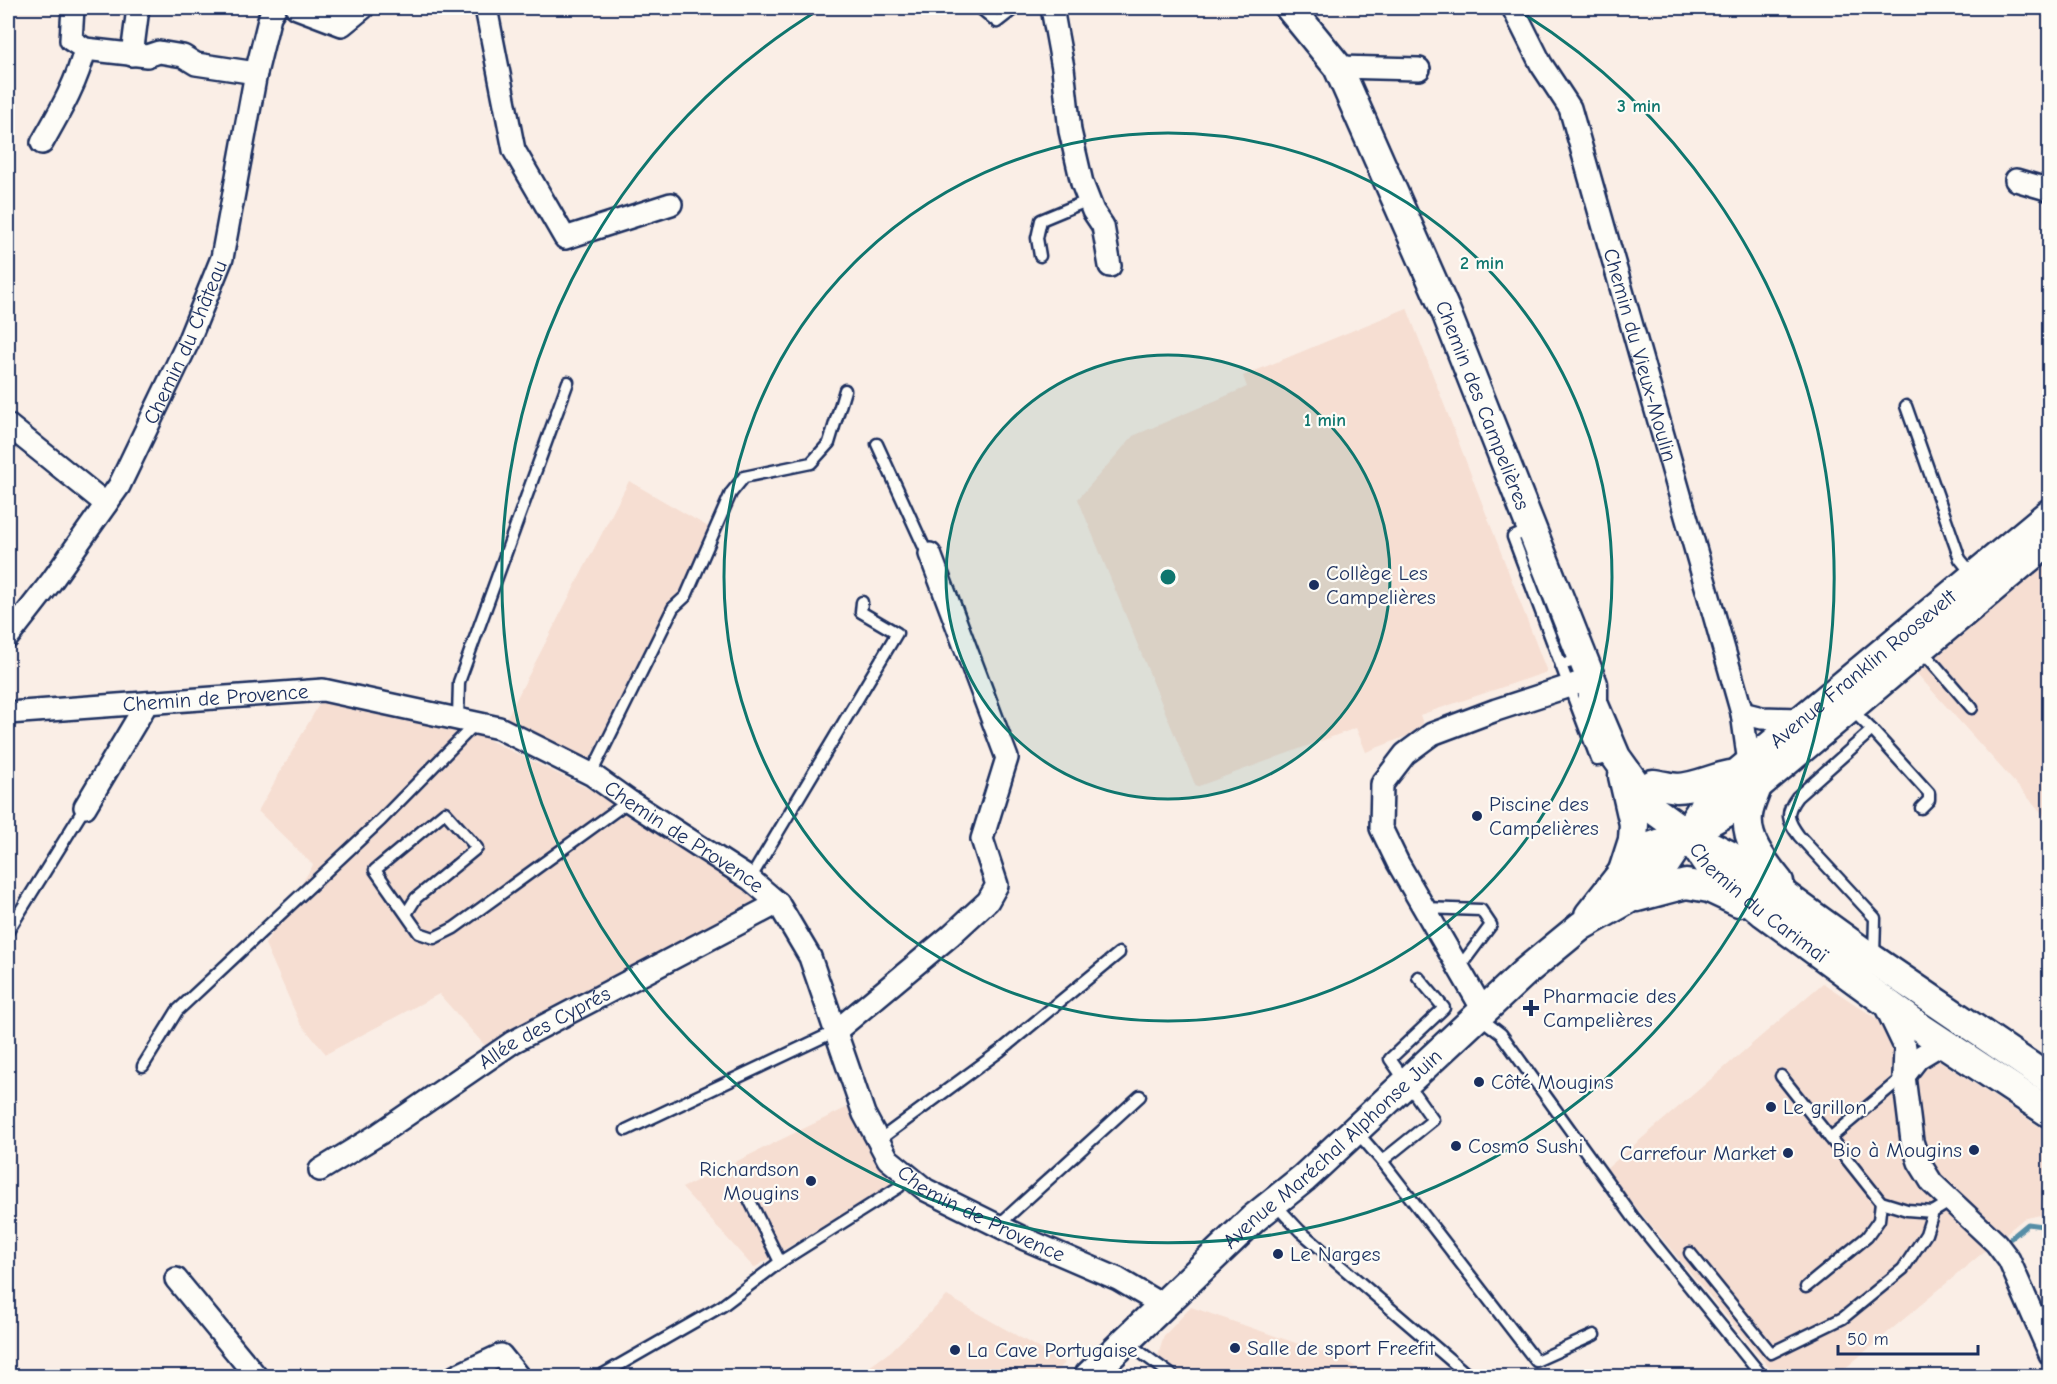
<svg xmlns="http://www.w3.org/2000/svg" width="2057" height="1384" font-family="'Comic Neue',sans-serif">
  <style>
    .built { fill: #f6ded2 }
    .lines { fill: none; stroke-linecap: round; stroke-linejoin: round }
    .stream { stroke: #568ea7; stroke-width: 5 }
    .lane-casing { stroke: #1b2f5e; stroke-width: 15 }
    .street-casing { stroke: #1b2f5e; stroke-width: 26 }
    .secondary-casing { stroke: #1b2f5e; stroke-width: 33 }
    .lane { stroke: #fdfcf7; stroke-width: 10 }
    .street { stroke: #fdfcf7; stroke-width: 21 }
    .secondary { stroke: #fdfcf7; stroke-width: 28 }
    .ring { fill: none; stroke: #0f766e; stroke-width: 3 }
    .poi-dot { fill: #1b2f5e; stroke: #fdfcf7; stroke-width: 2 }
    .labels { text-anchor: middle; stroke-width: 4.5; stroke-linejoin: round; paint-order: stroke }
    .street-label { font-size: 21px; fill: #1b2f5e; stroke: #fdfcf7 }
    .poi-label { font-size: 21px; fill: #1b2f5e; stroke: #fdfcf7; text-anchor: start }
    .centre { fill: #0f766e; stroke: #fdfcf7; stroke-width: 3 }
    .ring-label { font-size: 18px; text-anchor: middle; font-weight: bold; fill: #0f766e; stroke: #fdfcf7; stroke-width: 4.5; stroke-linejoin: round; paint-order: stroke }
  </style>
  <rect width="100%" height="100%" fill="#faeee6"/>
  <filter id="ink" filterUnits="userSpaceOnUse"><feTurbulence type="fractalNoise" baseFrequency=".0167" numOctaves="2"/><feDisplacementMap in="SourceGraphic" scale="12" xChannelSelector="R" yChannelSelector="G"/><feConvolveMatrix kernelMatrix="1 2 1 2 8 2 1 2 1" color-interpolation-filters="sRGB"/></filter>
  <g filter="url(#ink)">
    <g class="built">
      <path d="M1407 308 1547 672 1420 715 1425 729 1366 752 1356 728 1196 787 1078 499 1133 436 1247 387 1243 376Z"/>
      <path d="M629 481 717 532 696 585 670 606 588 762 505 721Z"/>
      <path d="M2049 554V821L1910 666Z"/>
      <path d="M321 701 481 736 599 794 637 817 709 861 760 904 488 1049 439 994 326 1054 300 1023 265 944 313 865 258 811Z"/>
      <path d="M1823 983 2049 1133V1213L2023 1219 1836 1376H1776L1605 1170Z"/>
      <path d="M850 1106 880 1164 893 1183 754 1268 682 1188Z"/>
      <path d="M947 1296 1065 1363 1052 1376H857L891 1351Z"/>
      <path d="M1191 1307 1345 1360 1369 1376H1179L1157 1359 1164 1336Z"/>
    </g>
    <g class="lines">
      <path class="stream" d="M2011 1238 2028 1224 2050 1227"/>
      <defs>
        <g id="lane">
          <path d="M980 8 997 22 1015 8"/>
          <path d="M1040 256 1037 238 1041 220 1089 200"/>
          <path d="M1906 406 1960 559 1973 575"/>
          <path d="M877 444 924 547 930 554"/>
          <path d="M1531 529 1513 537 1561 665 1582 659"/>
          <path d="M1921 649 1972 708"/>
          <path d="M1561 665 1597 760 1616 757"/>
          <path d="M1850 708 1872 730 1797 797C1785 813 1787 820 1799 836L1875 918 1874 956"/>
          <path d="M458 718 459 682 568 382"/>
          <path d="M1872 730 1929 793V800L1921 808"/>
          <path d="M591 774 673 608 686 596 731 493 744 477 811 463 829 443 845 390"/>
          <path d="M750 879 897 633 861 612 862 602"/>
          <path d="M1424 908 1481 910 1491 925 1459 968"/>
          <path d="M406 914 416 898 477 848 445 812 375 870 419 933 434 938 454 928 629 801"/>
          <path d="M8 931 85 807"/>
          <path d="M1479 1017 1501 1034 1633 1217 1762 1376"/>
          <path d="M143 1066 177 1011 381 820 477 722"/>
          <path d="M1781 1076 1881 1202 1907 1210 1933 1212 1951 1201"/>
          <path d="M626 1130 836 1031"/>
          <path d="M1355 1130 1382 1161 1433 1120 1390 1059 1444 1008 1418 977"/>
          <path d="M1830 1138 1904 1076"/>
          <path d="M879 1140 1000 1051 1119 953"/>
          <path d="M1382 1161 1536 1361 1594 1335"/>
          <path d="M748 1197 780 1262"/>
          <path d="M1274 1203 1300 1231 1469 1376"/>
          <path d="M1001 1227 1004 1220 1140 1096"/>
          <path d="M1690 1253 1771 1353 1843 1318 1903 1269 1926 1234 1933 1212"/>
          <path d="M1806 1287 1867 1237 1879 1220 1881 1202"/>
          <path d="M1125 1341 1173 1376"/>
          <path d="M600 1376 722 1306 780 1262 899 1187 906 1175"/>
        </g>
        <g id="street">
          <path d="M73 8 71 40 85 49 147 56 159 52 183 56 196 64 256 73"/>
          <path d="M297 8 342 25 363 8"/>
          <path d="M486 8 514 150 565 238 671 204"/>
          <path d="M1052 8 1063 68 1070 131 1082 183 1093 211 1103 226 1110 266"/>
          <path id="s1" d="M1513 8 1541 64 1570 108 1742 713 1749 763"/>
          <path d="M132 55 138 8"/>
          <path d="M1338 67 1419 69"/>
          <path d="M42 143C59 113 77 83 85 49"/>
          <path d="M2016 180 2050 190"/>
          <path d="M8 425 106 504"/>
          <path id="s2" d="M8 637 51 582 119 486 188 342 222 258 256 73 270 16 275 8"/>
          <path id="s3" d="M8 713 323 690 499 728 591 774 629 801 750 879 778 903 810 957 864 1114 888 1159 926 1190 1025 1239 1118 1279 1162 1305"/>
          <path d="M1742 713 1762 718 1801 719 1807 725"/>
          <path d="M85 807 147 703"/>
          <path d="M1883 1001 1905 1047 1904 1076 1912 1141 1919 1162 1932 1183 1996 1243 2009 1260 2050 1354"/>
          <path d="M1483 1010 1398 863 1381 828 1382 784 1405 754 1432 734 1496 710 1591 679"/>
          <path d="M836 1031 950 936 988 901 997 885 982 839 1007 758 930 554"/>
          <path d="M1904 1076 1918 1058 1943 1043"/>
          <path id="s4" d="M320 1170 379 1134 513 1042 778 903"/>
          <path d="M176 1279 256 1376"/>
          <path d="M456 1376 501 1355 518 1376"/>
        </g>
        <g id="secondary">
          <path id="s5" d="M1290 8 1338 67 1446 312 1593 684V703L1616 757 1654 810 1687 834 1729 855 1874 960 2050 1080"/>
          <path d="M1623 776 1634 824 1633 840 1623 871"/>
          <path d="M1653 784C1661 785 1669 787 1677 788 1695 788 1713 778 1730 775"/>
          <path d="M1758 784C1755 794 1749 805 1748 815 1745 841 1764 863 1779 882"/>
          <path id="s6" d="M1687 834 1709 866 1764 913 1924 1030 2050 1113"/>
          <path d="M1637 897 1686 884 1709 888 1739 902"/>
          <path d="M1589 915 1622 873 1650 847 1687 834 1725 813 2050 540"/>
          <path id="s7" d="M1089 1376 1253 1219 1304 1178 1525 972 1581 926 1627 900 1661 871 1711 795 2050 513"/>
        </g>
      </defs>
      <use href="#lane" class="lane-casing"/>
      <use href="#street" class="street-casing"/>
      <use href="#secondary" class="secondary-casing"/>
      <use href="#lane" class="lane"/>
      <use href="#street" class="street"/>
      <use href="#secondary" class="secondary"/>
    </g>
  </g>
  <circle cx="1168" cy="577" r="222" fill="#0f766e" fill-opacity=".12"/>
  <g class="ring">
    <circle cx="1168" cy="577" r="222"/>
    <circle cx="1168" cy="577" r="444"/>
    <path d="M1516 9A666 666 0 1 1 820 9"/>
  </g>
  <g class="poi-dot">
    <circle cx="1314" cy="585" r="6"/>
    <circle cx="1477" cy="816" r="6"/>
    <path d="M1528 999h6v6h6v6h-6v6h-6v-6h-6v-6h6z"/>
    <circle cx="1479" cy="1082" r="6"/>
    <circle cx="1771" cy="1107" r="6"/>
    <circle cx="1456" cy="1146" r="6"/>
    <circle cx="1974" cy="1150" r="6"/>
    <circle cx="1788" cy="1153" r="6"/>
    <circle cx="811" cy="1181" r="6"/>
    <circle cx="1278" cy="1254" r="6"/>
    <circle cx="1235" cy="1348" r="6"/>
    <circle cx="955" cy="1350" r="6"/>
  </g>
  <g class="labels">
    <g class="street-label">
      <text dy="7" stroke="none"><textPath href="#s2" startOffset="346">Chemin du Château</textPath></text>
      <text dy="7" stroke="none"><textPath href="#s1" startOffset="372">Chemin du Vieux-Moulin</textPath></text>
      <text dy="7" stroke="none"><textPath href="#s5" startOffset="444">Chemin des Campelières</textPath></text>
      <text dy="7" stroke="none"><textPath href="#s7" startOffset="1053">Avenue Franklin Roosevelt</textPath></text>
      <text dy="7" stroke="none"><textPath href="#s3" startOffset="208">Chemin de Provence</textPath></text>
      <text dy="7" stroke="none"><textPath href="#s3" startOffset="711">Chemin de Provence</textPath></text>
      <text dy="7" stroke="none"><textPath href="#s6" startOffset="100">Chemin du Carimaï</textPath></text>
      <text dy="7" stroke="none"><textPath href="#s4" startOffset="266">Allée des Cyprés</textPath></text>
      <text dy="7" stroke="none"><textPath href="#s7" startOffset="333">Avenue Maréchal Alphonse Juin</textPath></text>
      <text dy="7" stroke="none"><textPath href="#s3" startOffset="1215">Chemin de Provence</textPath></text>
    </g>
    <g class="poi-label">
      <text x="1326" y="580">Collège Les<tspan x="1326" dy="24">Campelières</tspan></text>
      <text x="1489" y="811">Piscine des<tspan x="1489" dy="24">Campelières</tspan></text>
      <text x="1543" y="1003">Pharmacie des<tspan x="1543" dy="24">Campelières</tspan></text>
      <text x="1491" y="1089">Côté Mougins</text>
      <text x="1783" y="1114">Le grillon</text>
      <text x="1468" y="1153">Cosmo Sushi</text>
      <text x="1962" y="1157" text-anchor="end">Bio à Mougins</text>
      <text x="1776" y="1160" text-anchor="end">Carrefour Market</text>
      <text x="799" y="1176" text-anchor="end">Richardson<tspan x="799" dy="24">Mougins</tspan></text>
      <text x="1290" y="1261">Le Narges</text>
      <text x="1247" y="1355">Salle de sport Freefit</text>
      <text x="967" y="1357">La Cave Portugaise</text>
    </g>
  </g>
  <circle cx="1168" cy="577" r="9" class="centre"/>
  <g class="ring-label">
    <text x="1639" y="112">3 min</text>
    <text x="1482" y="269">2 min</text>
    <text x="1325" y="426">1 min</text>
  </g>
  <rect width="2057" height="1384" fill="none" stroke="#fdfcf7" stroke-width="30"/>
  <rect x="15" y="15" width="2027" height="1354" fill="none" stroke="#1b2f5e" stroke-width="2" filter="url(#ink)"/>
  <path d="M1838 1345v9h140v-9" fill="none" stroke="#1b2f5e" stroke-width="3"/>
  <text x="1847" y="1345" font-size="18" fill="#1b2f5e" stroke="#fdfcf7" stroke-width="4.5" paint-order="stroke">50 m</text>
</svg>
